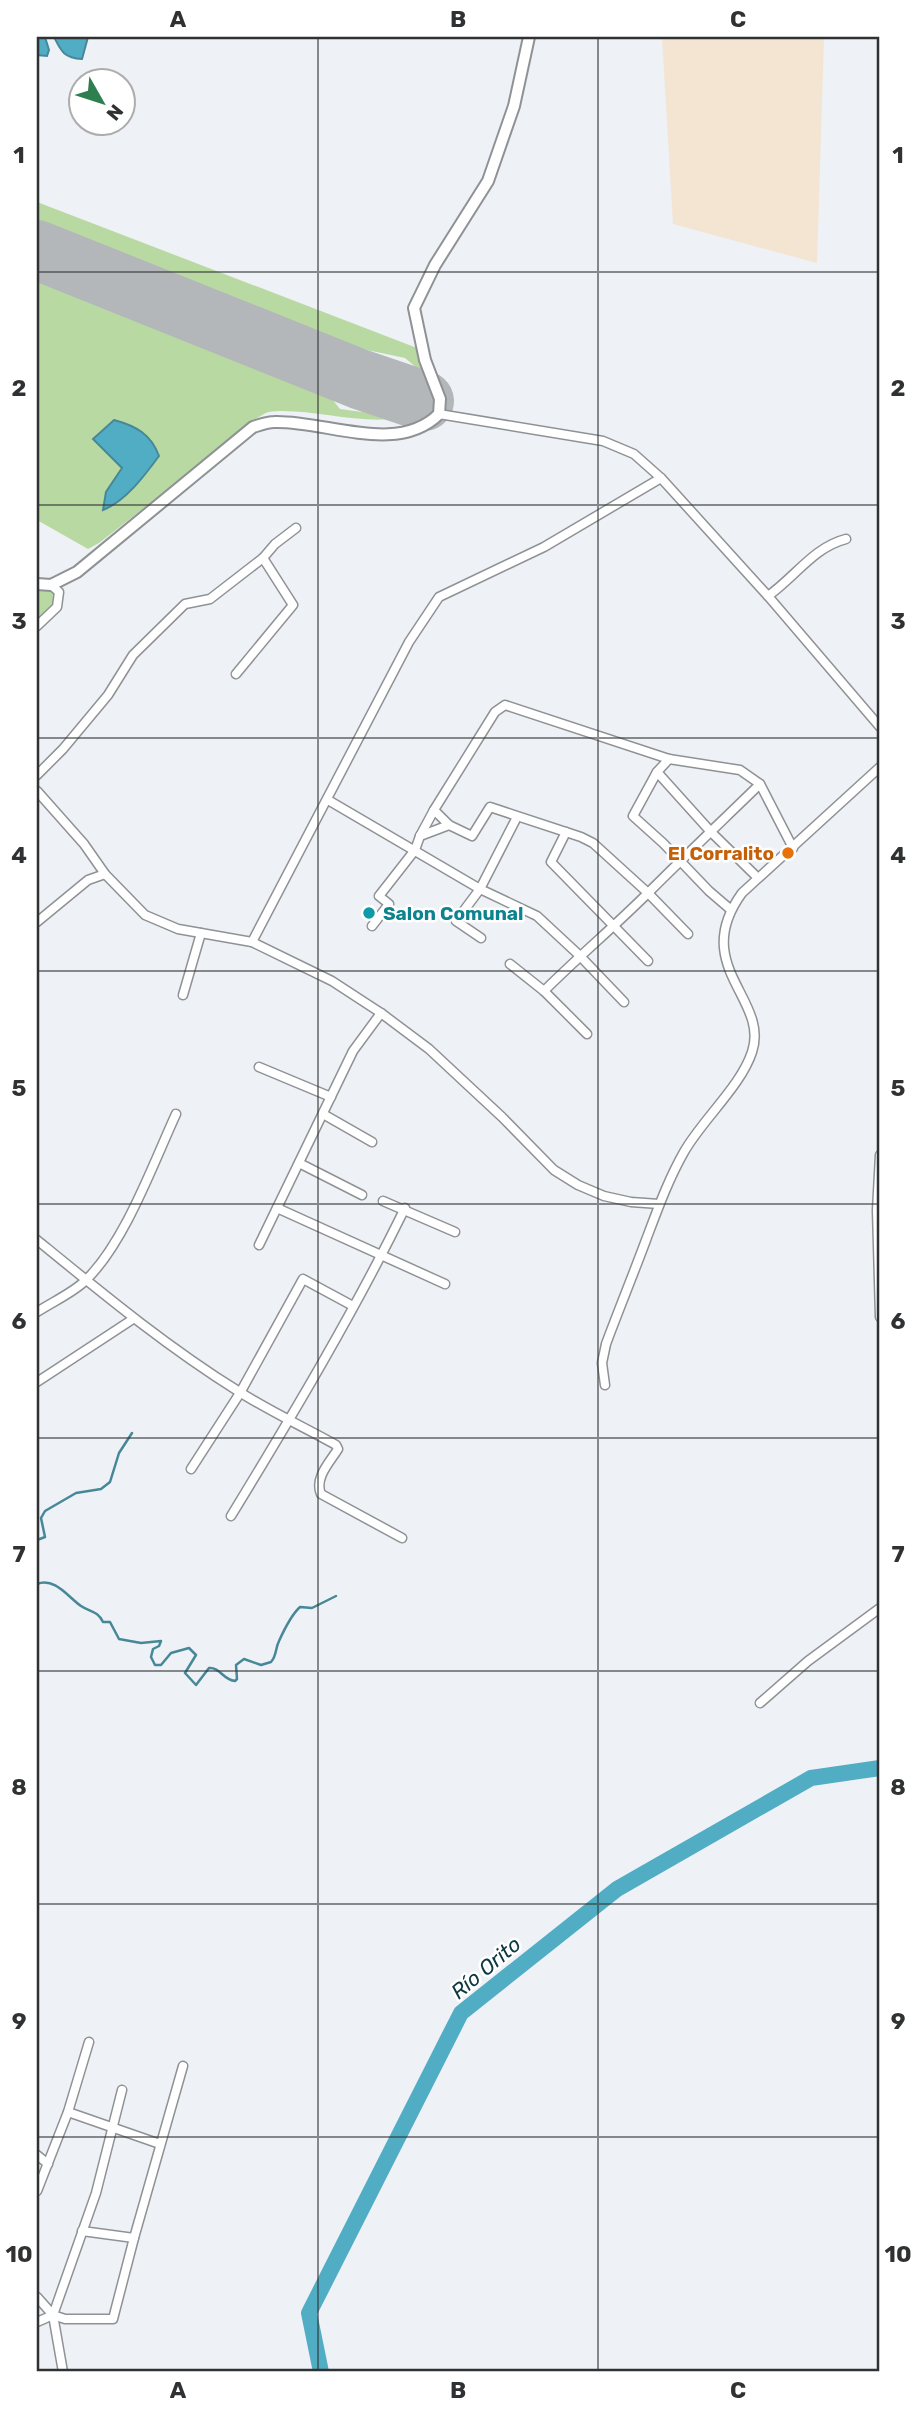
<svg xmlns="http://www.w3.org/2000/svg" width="917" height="2409" font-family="Rubik,sans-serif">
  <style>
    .industrial { fill: #f4e4d2 }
    .green { fill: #b9d9a2; fill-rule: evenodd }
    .water { fill: #51adc4; stroke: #478898; stroke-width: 2 }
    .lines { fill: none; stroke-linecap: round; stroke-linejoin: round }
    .stream { stroke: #478898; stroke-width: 2.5 }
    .river { stroke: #51adc4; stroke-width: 16 }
    .runway { stroke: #b4b7ba; stroke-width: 60 }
    .street-casing { stroke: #8f9295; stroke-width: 11 }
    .secondary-casing { stroke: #8f9295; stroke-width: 14 }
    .street { stroke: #fff; stroke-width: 8 }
    .secondary { stroke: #fff; stroke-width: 10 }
    .grid { fill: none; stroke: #2f3132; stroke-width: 2; stroke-opacity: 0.55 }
    .food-dot { fill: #e8710a; stroke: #fff; stroke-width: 2.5 }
    .culture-dot { fill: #0f9aa8; stroke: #fff; stroke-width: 2.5 }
    .labels { text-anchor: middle; stroke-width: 5; stroke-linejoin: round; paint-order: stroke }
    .food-label { font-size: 19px; font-weight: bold; fill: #c56008; stroke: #fff; text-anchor: end }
    .culture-label { font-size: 19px; font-weight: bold; fill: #0d838f; stroke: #fff; text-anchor: start }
    .water-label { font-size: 21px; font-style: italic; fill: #0c3842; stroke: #fff }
    .neatline { fill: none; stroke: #2f3132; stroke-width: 2.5 }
    .grid-label { font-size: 23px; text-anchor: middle; font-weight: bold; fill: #2f3132 }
  </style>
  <rect width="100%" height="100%" fill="#eef1f5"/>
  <path class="industrial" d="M662 37H824L817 263 673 224Z"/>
  <g class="green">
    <path d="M37 202 417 348 435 394C409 444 315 404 269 412 259 414 239 434 230 441 186 475 143 509 99 543L88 549 37 520V269L314 376 340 409 392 416 420 410 430 397 418 369 405 358 329 342 322 343 37 234ZM114 420C136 426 151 434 159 456L146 474 112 507 106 492 122 467 100 447Z"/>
    <path d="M37 584 59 592 57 607 37 626Z"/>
  </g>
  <g class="water">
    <path d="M37 37H45L49 50 47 56 37 55Z"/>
    <path d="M54 37H88L82 59C64 58 61 51 54 37Z"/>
    <path d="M114 420C136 426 151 434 159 456 145 475 125 502 103 510L106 492 122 468 93 439Z"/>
  </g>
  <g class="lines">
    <g class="stream">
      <path d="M37 1540 45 1537 41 1518 45 1511 76 1493 101 1489 110 1482 119 1453 132 1433"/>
      <path d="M37 1584C55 1577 68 1597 81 1606 90 1612 98 1611 103 1622H110L119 1639 141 1643 161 1641 159 1646 153 1649 151 1657 155 1665H161L171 1653 189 1648 196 1655 185 1673 196 1685 209 1668C220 1667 223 1680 235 1681L237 1679 236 1665 244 1659 261 1665 271 1662C277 1655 275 1649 279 1641 284 1630 291 1615 300 1607L312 1608 336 1596"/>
    </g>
    <path class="river" d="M321 2372 309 2313 461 2013 617 1889 811 1778 880 1768"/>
    <path class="runway" d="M37 250 359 379 424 401"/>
    <defs>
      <g id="street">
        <path d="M439 414 603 441 634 454 661 478 768 596 880 727"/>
        <path d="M768 596C795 577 814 547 846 539"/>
        <path d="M37 626 57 607 59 592 51 585"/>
        <path d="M236 674 293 605 263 558"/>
        <path d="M669 759 657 772 633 816 663 843 709 891 730 909"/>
        <path d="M657 772 711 832 758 878"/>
        <path d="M37 775 63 749 108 695 133 655 185 604 210 599 263 558 275 544 296 528"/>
        <path d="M37 791 84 844 105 874 145 915 178 929 252 942 332 981 381 1013 429 1049 502 1117 554 1170 578 1185 604 1196 631 1202 659 1204"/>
        <path d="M328 800 480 889 537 916 579 955 624 1002"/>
        <path d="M434 810 449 825 472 836 490 807 581 837 593 843 648 893 688 934"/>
        <path d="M566 832 551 862 648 961"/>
        <path d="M420 836 449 825"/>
        <path d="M37 922 88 880 105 874"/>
        <path d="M372 926 389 904 379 896 415 850 420 836 434 810 495 712 505 705 669 759 740 770 760 784 793 848"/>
        <path d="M481 938 456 921 480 889 517 817"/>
        <path d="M252 942 409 642 439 597 544 547 661 478"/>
        <path d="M510 964 544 991 587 1034"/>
        <path d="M544 991C578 957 615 926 649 892 686 855 723 820 760 784"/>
        <path d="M183 995 201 933"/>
        <path d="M259 1067 331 1097"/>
        <path d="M323 1114 372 1142"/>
        <path d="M880 1155 877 1210 880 1317"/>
        <path d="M299 1163 362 1195"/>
        <path d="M383 1201 455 1232"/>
        <path d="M277 1208 445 1284"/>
        <path d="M37 1240C102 1293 166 1346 238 1391 269 1411 304 1427 336 1445L338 1449C330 1462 314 1478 321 1494L402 1538"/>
        <path d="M259 1245 353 1051 381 1013"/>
        <path d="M37 1312C52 1302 73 1293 86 1280 125 1242 153 1164 176 1114"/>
        <path d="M37 1382 133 1319"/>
        <path d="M605 1385 602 1363 606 1344C619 1309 633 1275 646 1240 657 1211 668 1180 684 1152 702 1120 741 1086 752 1052 770 999 689 966 742 893L880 767"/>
        <path d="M191 1469 240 1393 303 1279 353 1306"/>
        <path d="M231 1516C292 1416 353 1314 405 1208"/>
        <path d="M760 1703 808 1661 880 1608"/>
        <path d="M68 2112 160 2144"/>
        <path d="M37 2155 48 2164"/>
        <path d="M37 2191 68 2112 89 2042"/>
        <path d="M82 2231 134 2238"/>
        <path d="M37 2297 53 2315 37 2322"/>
        <path d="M53 2315 65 2319H113L134 2238 183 2066"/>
        <path d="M63 2372 53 2315 96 2193 122 2090"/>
      </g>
      <path id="secondary" d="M37 584 51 585 77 572 253 427C260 425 267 422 274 422 325 420 397 456 439 414L440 399 425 360 414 308 435 265 488 181 514 106 529 37"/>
    </defs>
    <use href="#street" class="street-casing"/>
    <use href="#secondary" class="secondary-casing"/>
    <use href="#street" class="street"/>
    <use href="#secondary" class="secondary"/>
  </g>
  <path class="grid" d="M318 37V2372M598 37V2372M37 272H880M37 505H880M37 738H880M37 971H880M37 1204H880M37 1438H880M37 1671H880M37 1904H880M37 2137H880"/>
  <circle class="food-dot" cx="788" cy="853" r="7"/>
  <circle class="culture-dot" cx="369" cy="913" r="7"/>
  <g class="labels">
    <g class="food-label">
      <text x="774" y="860">El Corralito</text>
    </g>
    <g class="culture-label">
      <text x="383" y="920">Salon Comunal</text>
    </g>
    <g class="water-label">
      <text transform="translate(486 1968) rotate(-40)" y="7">Río Orito</text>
    </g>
  </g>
  <rect width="917" height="2409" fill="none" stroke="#ffffff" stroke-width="77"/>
  <g transform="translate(102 102) rotate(129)"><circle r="33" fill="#ffffff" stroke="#acadad" stroke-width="2"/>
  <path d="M0-5L12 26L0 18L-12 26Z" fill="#2e7f50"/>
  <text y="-10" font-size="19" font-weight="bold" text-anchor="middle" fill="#2f3132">N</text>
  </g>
  <rect x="38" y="38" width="840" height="2332" class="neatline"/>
  <g class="grid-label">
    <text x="178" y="27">A</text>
    <text x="458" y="27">B</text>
    <text x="738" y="27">C</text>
    <text x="19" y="163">1</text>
    <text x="898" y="163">1</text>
    <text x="19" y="396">2</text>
    <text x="898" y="396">2</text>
    <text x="19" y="629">3</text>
    <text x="898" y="629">3</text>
    <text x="19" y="863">4</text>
    <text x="898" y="863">4</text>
    <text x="19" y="1096">5</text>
    <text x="898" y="1096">5</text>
    <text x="19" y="1329">6</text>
    <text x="898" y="1329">6</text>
    <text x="19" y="1562">7</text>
    <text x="898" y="1562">7</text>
    <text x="19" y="1795">8</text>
    <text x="898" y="1795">8</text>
    <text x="19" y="2029">9</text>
    <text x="898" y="2029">9</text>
    <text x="19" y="2262">10</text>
    <text x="898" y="2262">10</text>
    <text x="178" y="2398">A</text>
    <text x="458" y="2398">B</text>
    <text x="738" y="2398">C</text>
  </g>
</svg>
